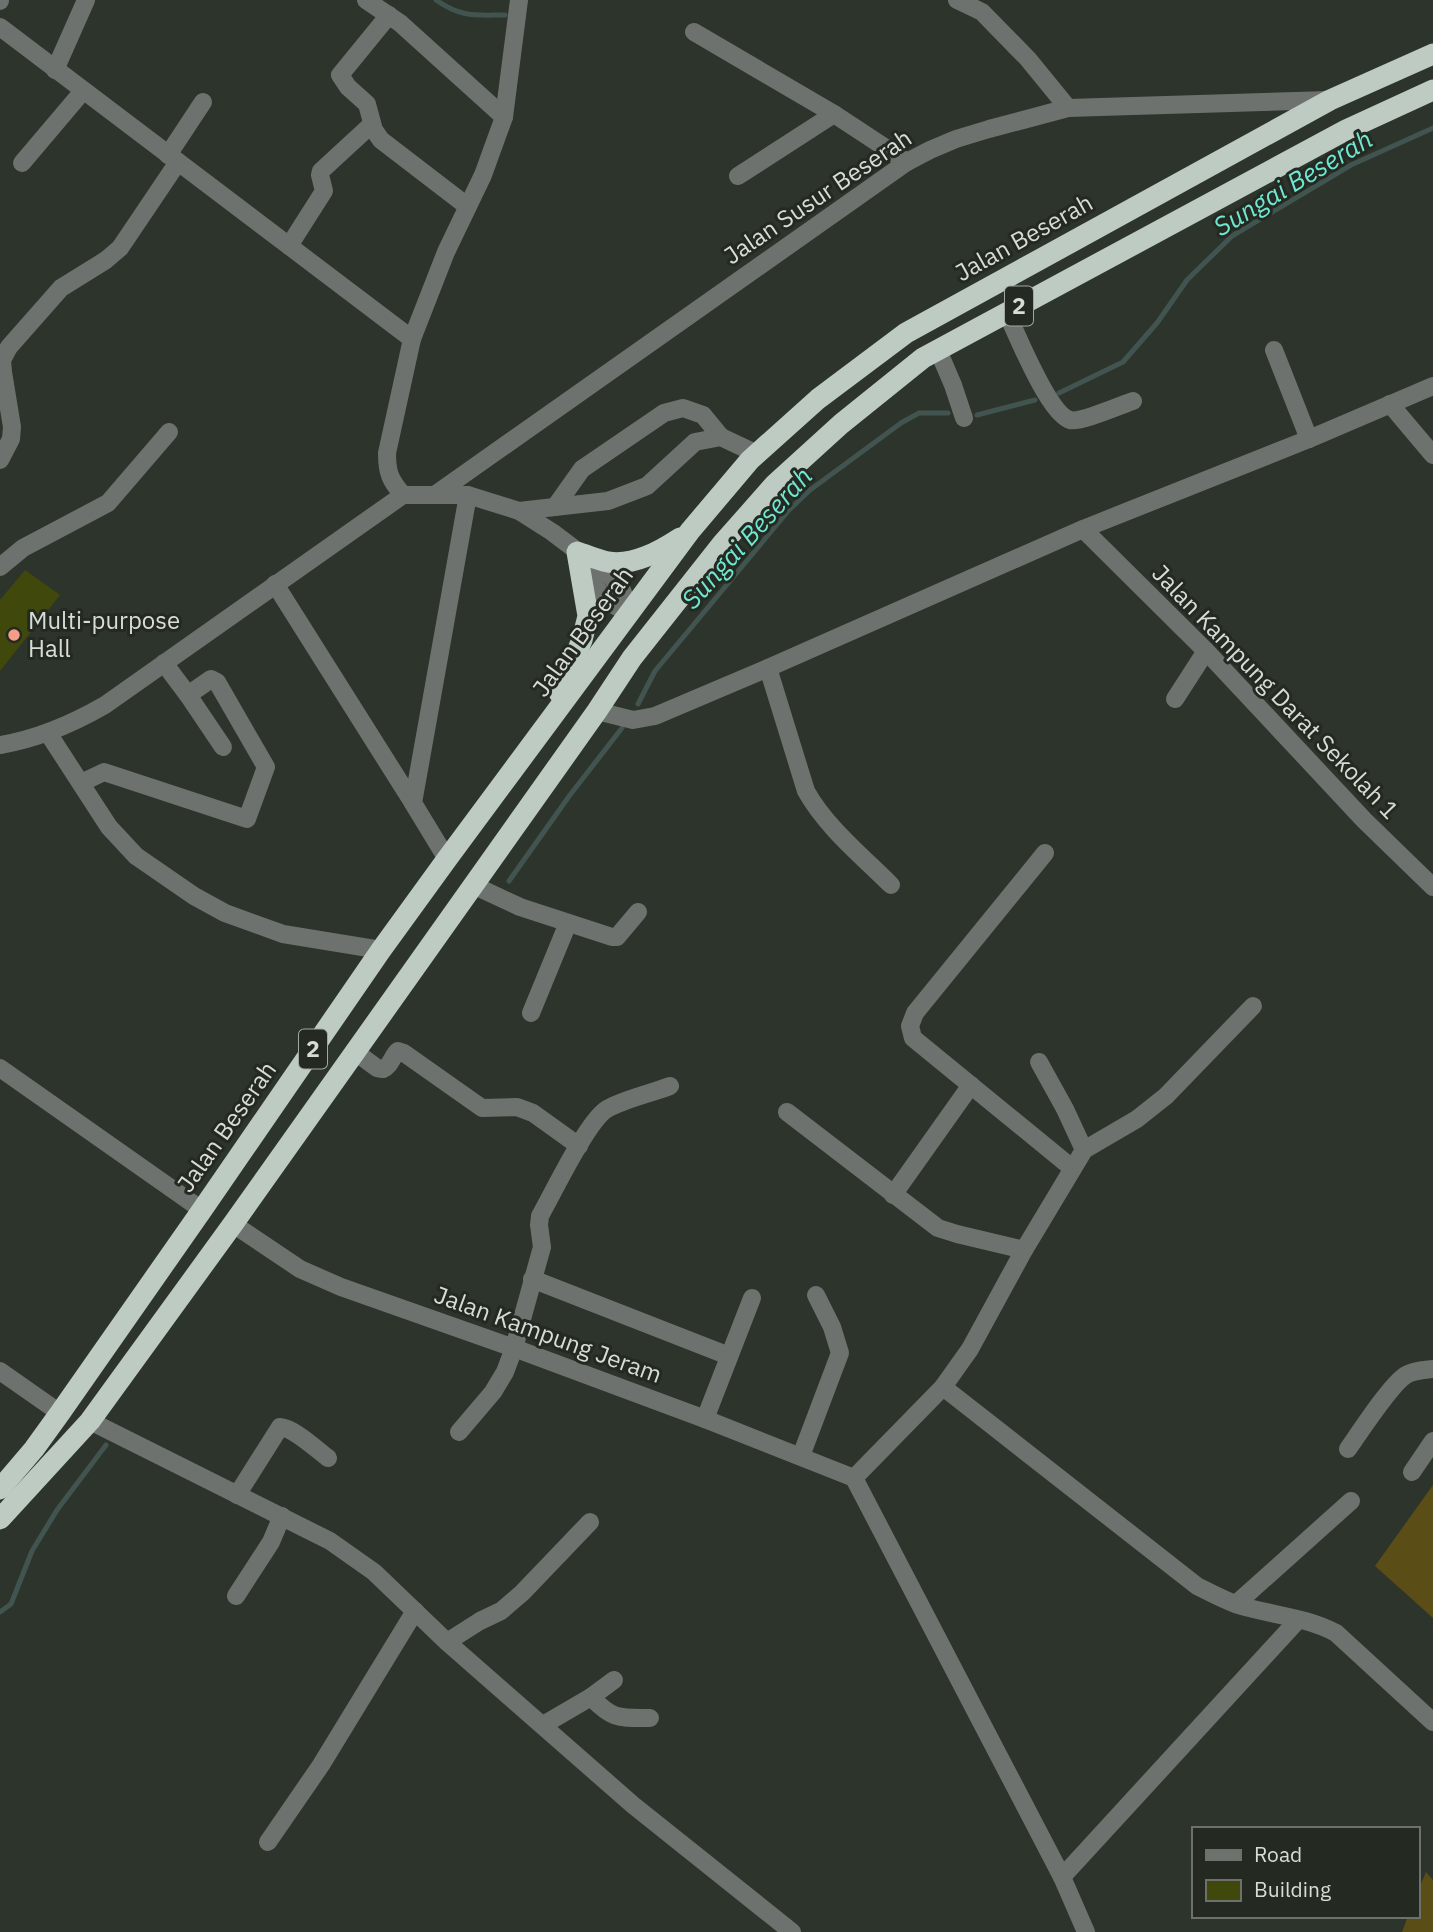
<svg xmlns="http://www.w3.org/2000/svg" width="1433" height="1932" font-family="'IBM Plex Sans',sans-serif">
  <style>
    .green { fill: #5a4d15 }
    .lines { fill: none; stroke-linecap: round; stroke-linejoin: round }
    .stream { stroke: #425450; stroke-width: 5 }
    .building { fill: #40480b }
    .minor { stroke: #6d726f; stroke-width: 18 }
    .highway { stroke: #becbc3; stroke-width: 21 }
    .poi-dot { fill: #f49e8a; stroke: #242a22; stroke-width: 2.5 }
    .labels { text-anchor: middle; stroke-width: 6; stroke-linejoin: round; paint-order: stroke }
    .shield { fill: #242a22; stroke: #a2a7a1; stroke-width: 2 }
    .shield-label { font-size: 23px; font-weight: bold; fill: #d8dcd7 }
    .street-label { font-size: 24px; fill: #d8dcd7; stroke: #242a22 }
    .poi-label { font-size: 24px; fill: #d8dcd7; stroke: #242a22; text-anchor: start }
    .water-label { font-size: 26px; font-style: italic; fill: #70e7d3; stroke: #242a22 }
  </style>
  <rect width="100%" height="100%" fill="#2d342b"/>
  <g class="green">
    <path d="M1433 1485V1618L1375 1566Z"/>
    <path d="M1426 1872 1433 1880V1932H1402L1408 1916H1417V1893Z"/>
  </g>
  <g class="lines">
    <g class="stream">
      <path d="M436 0C462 18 475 15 505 15"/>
      <path d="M1059 393 1123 362 1157 323 1187 280 1232 236 1351 165 1433 128"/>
      <path d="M977 415 1035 400"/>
      <path d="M638 704 655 671 789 510 810 490 901 423 919 413H948"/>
      <path d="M509 881 570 795 622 728"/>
      <path d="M0 1612 11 1604 32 1551 57 1510 106 1445"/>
    </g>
  </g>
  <path class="building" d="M25 570 60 595 0 671V600Z"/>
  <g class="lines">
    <g class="minor">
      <path d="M366 0 400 23 504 117"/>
      <path d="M957 0 982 12 1028 59 1068 108"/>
      <path d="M0 1V0"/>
      <path d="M389 15 340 75 348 87 367 104 374 130 381 140 467 206"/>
      <path d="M0 27 412 339"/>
      <path d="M694 32 834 114 907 162"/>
      <path d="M55 70 86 0"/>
      <path d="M168 155 203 102"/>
      <path d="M22 163 83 91"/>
      <path d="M738 176 834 114"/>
      <path d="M289 246 324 191 320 175 321 171 372 124"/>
      <path d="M1007 313C1017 335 1049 414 1070 420 1080 423 1121 405 1133 401"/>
      <path d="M938 350 953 385 964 418"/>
      <path d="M1274 350 1309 439"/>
      <path d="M1390 404 1433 455"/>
      <path d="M0 460 11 439 12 427 3 372 2 360 9 347 61 288 106 260 120 248 178 162"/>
      <path d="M436 494 907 162 930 150 956 139 989 129 1068 108 1329 100"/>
      <path d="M403 495C390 480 387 473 387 453L412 339 446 252 483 175 504 117 519 0"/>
      <path d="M555 507 582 469 664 413 683 408 703 415 721 437"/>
      <path d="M519 511 608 501 647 486 695 442 721 437 757 454"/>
      <path d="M1083 529 1206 651 1364 820 1433 887"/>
      <path d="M583 564C594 587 604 605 630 612"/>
      <path d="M0 567 23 548 108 503 169 432"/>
      <path d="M275 584 413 803"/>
      <path d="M768 668 806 791C826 827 862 856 891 885"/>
      <path d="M188 695 223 747"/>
      <path d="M1175 699 1206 651"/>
      <path d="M597 711 633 720 655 716 768 668 1083 529 1309 439 1433 386"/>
      <path d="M48 733 109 827 136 856 194 896 225 913 283 934 381 950"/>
      <path d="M0 745C37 739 72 724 105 705L403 495H468L519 511 552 532 609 575 622 590 630 612"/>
      <path d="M81 783 104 772 247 819 266 767 217 682 211 679 188 695 164 663"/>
      <path d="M1045 853 915 1013 910 1026 913 1038 1072 1168"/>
      <path d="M447 859 413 803 468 495"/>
      <path d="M473 885 520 907 612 937H617L638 912"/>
      <path d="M531 1013 568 923"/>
      <path d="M354 1051 377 1068 383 1069C391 1066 392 1056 398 1051L404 1053 482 1108 517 1107 533 1113 579 1146"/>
      <path d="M1039 1062 1065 1109 1084 1150"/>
      <path d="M0 1068 202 1210"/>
      <path d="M787 1112 938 1228 957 1234 1024 1250"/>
      <path d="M893 1195 971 1085"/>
      <path d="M233 1224 300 1269 341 1287 514 1348 705 1419 854 1478"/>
      <path d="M532 1279 729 1356"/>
      <path d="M0 1371 60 1413"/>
      <path d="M943 1387 1197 1586C1211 1593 1224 1600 1238 1605 1271 1615 1306 1617 1336 1633L1433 1722"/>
      <path d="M705 1419 752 1298"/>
      <path d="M90 1421 330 1541 374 1572 447 1642 633 1805 792 1932"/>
      <path d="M459 1432 493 1392 505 1372 514 1348 542 1247 539 1225 540 1216C553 1193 588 1120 607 1109 624 1099 652 1093 670 1086"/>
      <path d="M1348 1449C1360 1432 1391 1384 1406 1375 1414 1370 1424 1370 1433 1369"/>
      <path d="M801 1456 840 1353 832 1327 816 1295"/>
      <path d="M1412 1472 1433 1441"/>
      <path d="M854 1478 943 1387 970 1349 1024 1250 1084 1150 1137 1119 1166 1096 1253 1006"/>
      <path d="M854 1478 1062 1877 1086 1932"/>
      <path d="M237 1495 280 1427C294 1428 316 1449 328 1458"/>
      <path d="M236 1596 271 1542 282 1516"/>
      <path d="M1236 1604 1351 1501"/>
      <path d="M447 1642 480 1621 501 1611 522 1593 590 1522"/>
      <path d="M591 1697C613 1720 619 1718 650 1718"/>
      <path d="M543 1725 591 1697 614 1680"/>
      <path d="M268 1842 321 1765 415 1611"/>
      <path d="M1062 1877 1298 1620"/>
    </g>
    <g class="highway">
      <path d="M559 693 582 640 588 616 577 552C587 555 598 560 608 562 634 566 660 551 680 538"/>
      <path d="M0 1489 34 1449 60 1413 202 1210 381 950 447 859 690 531 750 460 818 399 906 333 1330 100 1433 54"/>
      <path d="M0 1519 90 1421 233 1224 597 711 632 658 722 544 775 484 841 424 923 358 1346 130 1433 90"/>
    </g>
  </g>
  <circle class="poi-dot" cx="14" cy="635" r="7"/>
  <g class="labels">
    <g class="shield">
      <rect x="1005" y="286.5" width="28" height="39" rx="5"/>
      <rect x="299" y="1029.5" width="28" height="39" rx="5"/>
    </g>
    <g class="shield-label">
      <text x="1019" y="314">2</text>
      <text x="313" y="1057">2</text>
    </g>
    <g class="street-label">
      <text transform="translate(818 197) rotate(-34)" y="8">Jalan Susur Beserah</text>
      <text transform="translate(1024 238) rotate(-29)" y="8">Jalan Beserah</text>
      <text transform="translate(583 632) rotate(-54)" y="8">Jalan Beserah</text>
      <text transform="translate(1275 692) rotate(46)" y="8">Jalan Kampung Darat Sekolah 1</text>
      <text transform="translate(227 1127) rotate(-55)" y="8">Jalan Beserah</text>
      <text transform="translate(548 1335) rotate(20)" y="8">Jalan Kampung Jeram</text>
    </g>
    <g class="poi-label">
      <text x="28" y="629">Multi-purpose<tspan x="28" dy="28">Hall</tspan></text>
    </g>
    <g class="water-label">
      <text transform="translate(1293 183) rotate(-31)" y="9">Sungai Beserah</text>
      <text transform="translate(747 538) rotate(-48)" y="9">Sungai Beserah</text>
    </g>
  </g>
  <rect x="1192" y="1827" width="228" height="91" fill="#242a22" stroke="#6c716a" stroke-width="2"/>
  <rect x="1206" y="1850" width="35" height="10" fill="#6d726f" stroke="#6c716a" stroke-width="2"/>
  <text x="1254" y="1862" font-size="21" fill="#d8dcd7">Road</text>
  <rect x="1206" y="1880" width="35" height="21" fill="#40480b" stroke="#6c716a" stroke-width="2"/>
  <text x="1254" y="1897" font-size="21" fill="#d8dcd7">Building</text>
</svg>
